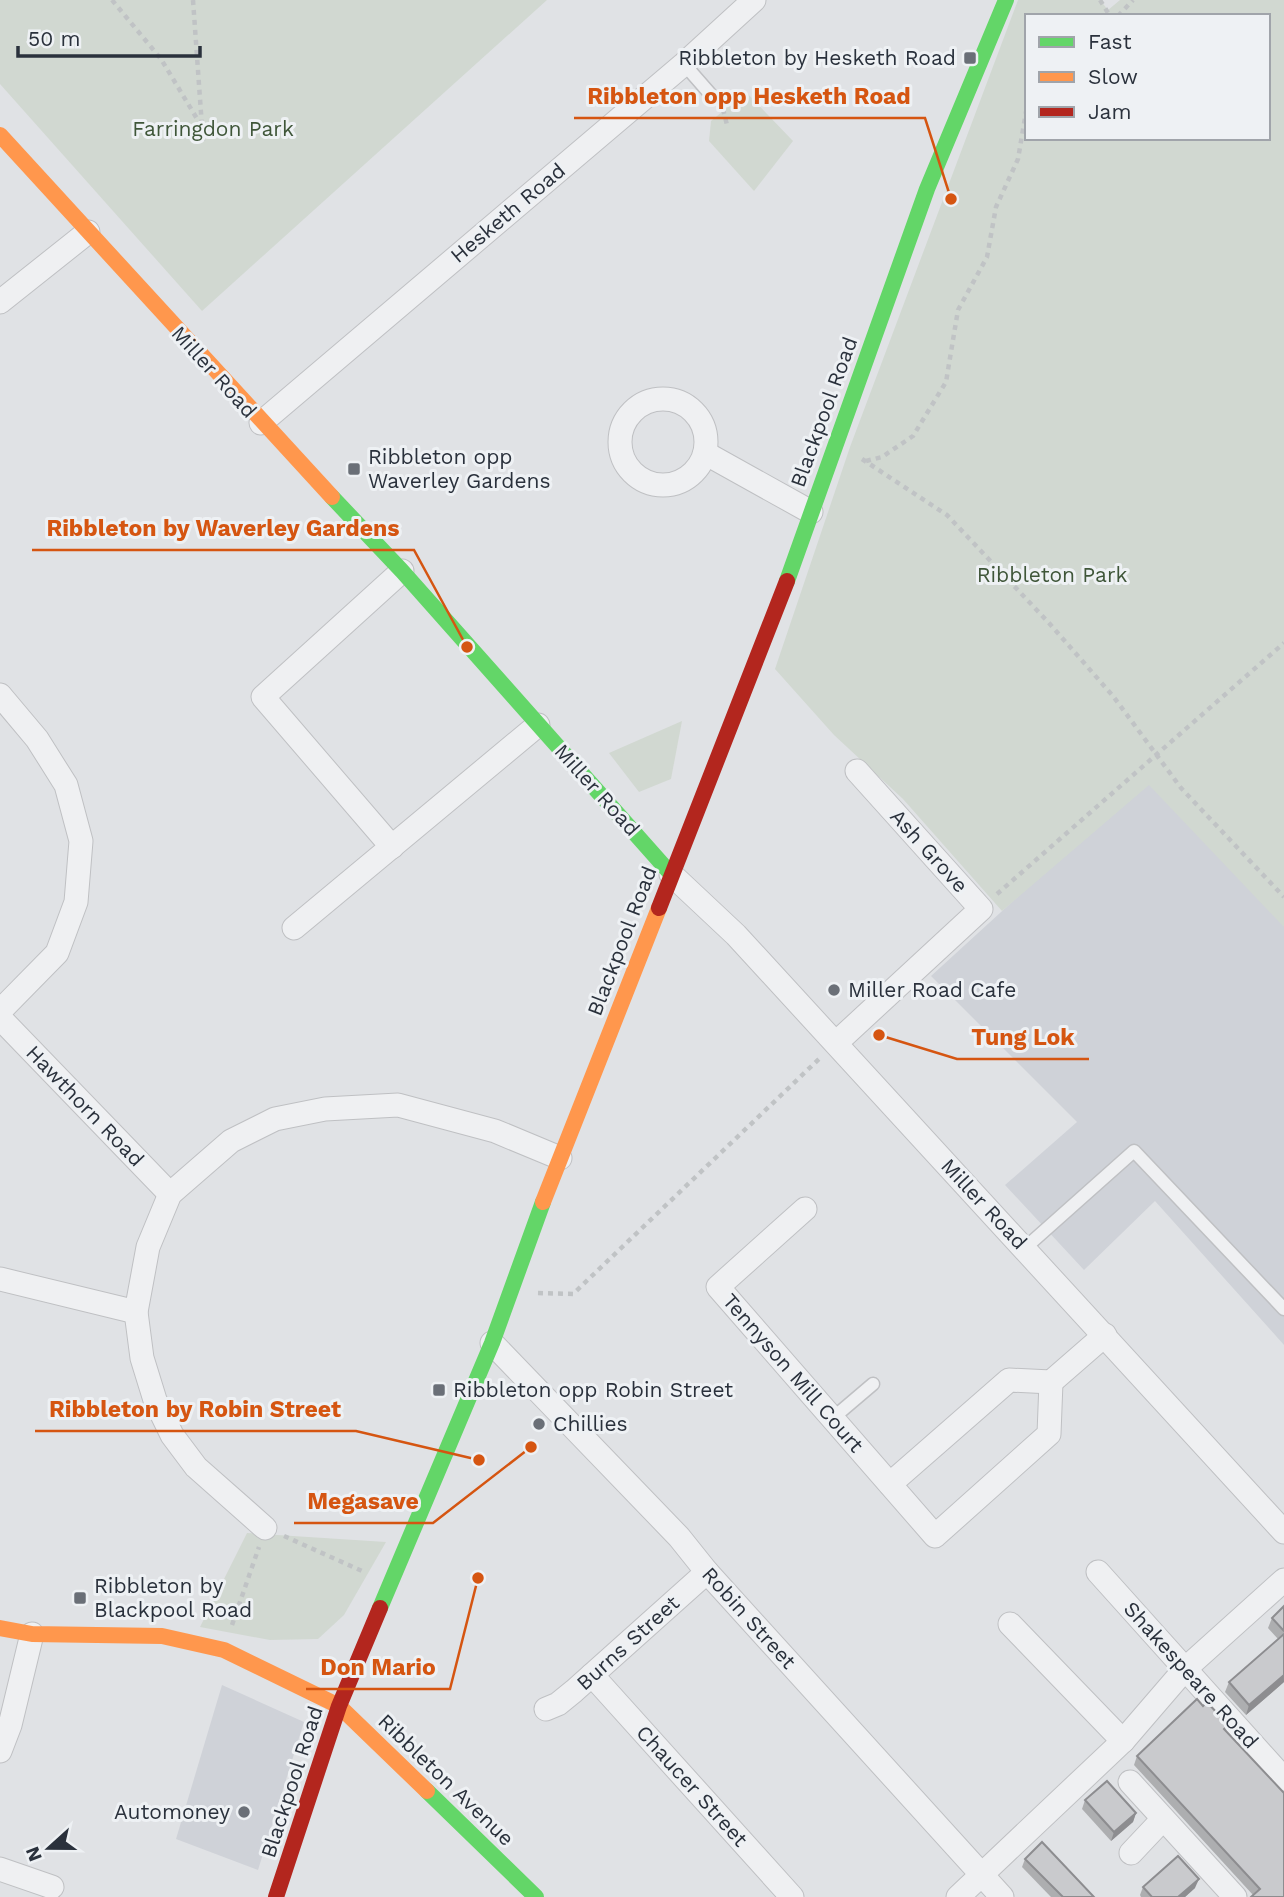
<svg xmlns="http://www.w3.org/2000/svg" width="1284" height="1897" font-family="'Work Sans',sans-serif">
  <style>
    .built { fill: #cfd2d8 }
    .green { fill: #d1d8d1; fill-rule: evenodd }
    .lines { fill: none; stroke-linecap: round; stroke-linejoin: round }
    .lane-casing { stroke: #bfc0c3; stroke-width: 15 }
    .street-casing { stroke: #bfc0c3; stroke-width: 25 }
    .path { stroke: #c0c3c5; stroke-width: 4.5; stroke-dasharray: 5 5; stroke-linecap: butt }
    .lane { stroke: #eff0f2; stroke-width: 12 }
    .street { stroke: #eff0f2; stroke-width: 23 }
    .fast { stroke: #63d668; stroke-width: 16 }
    .slow { stroke: #ff974d; stroke-width: 16 }
    .jam { stroke: #b3261e; stroke-width: 16 }
    .wall { fill: #adaeb0 }
    .shaded-wall { fill: #8d8d90 }
    .building { fill: #c9cacd; stroke: #8d8d90; stroke-width: 2 }
    .poi-dot { fill: #6a6f77; stroke: #eef1f4; stroke-width: 2.5 }
    .labels { text-anchor: middle; stroke-width: 6; stroke-linejoin: round; paint-order: stroke }
    .poi-label { font-size: 21px; fill: #2a313c; stroke: #eef1f4; text-anchor: start }
    .park-label { font-size: 21px; fill: #3f5639; stroke: #eef1f4 }
    .street-label { font-size: 21px; fill: #2a313c; stroke: #eef1f4 }
    .leader { fill: none; stroke: #d55511; stroke-width: 2.5 }
    .callout-dot { fill: #d55511; stroke: #eef1f4; stroke-width: 2.5 }
    .callout-label { font-size: 23px; text-anchor: middle; font-weight: bold; fill: #d55511; stroke: #eef1f4; stroke-width: 6; stroke-linejoin: round; paint-order: stroke }
  </style>
  <rect width="100%" height="100%" fill="#e0e2e5"/>
  <g class="built">
    <path d="M1152 774 1284 918V1345L1155 1201 1084 1270 1005 1185 1077 1122 931 976Z"/>
    <path d="M222 1685 304 1722 258 1870 176 1839Z"/>
  </g>
  <g class="green">
    <path d="M0 0H547L202 311 0 84Z"/>
    <path d="M1018 0H1100L1108 10 1120 0H1284V927L1149 785 1002 911 903 799 834 735 775 669 850 447ZM1027 16H1268V138H1027Z"/>
    <path d="M746 92 793 141 754 191 709 141 711 121Z"/>
    <path d="M682 721 671 779 639 792 609 753Z"/>
    <path d="M247 1533 386 1542 344 1615 318 1639 270 1640 200 1627Z"/>
  </g>
  <g class="lines">
    <defs>
      <g id="lane">
        <path d="M684 64 712 96"/>
        <path d="M1025 1248 1134 1151 1284 1309"/>
        <path d="M833 1418 873 1384"/>
      </g>
      <g id="street">
        <path d="M0 302 88 232"/>
        <circle cx="663" cy="442" r="43"/>
        <path d="M261 423 684 64 754 0"/>
        <path d="M705 453 811 512"/>
        <path d="M0 695 37 739 66 785 81 841 76 902 57 953 0 1011"/>
        <path d="M392 847 263 697 402 571"/>
        <path d="M671 874 736 935 1284 1532"/>
        <path d="M294 928 538 725"/>
        <path d="M0 1018 170 1194"/>
        <path d="M836 1043 981 909 857 771"/>
        <path d="M805 1209 718 1287 935 1536 1049 1434 1051 1382"/>
        <path d="M0 1279 136 1312"/>
        <path d="M492 1343 679 1537 707 1572 1002 1897"/>
        <path d="M890 1484 1009 1380 1051 1382 1105 1335"/>
        <path d="M265 1528 196 1467 172 1435 155 1400 142 1358 136 1312 148 1247 170 1194 231 1141 275 1119 325 1109 398 1105 495 1131 560 1158"/>
        <path d="M1098 1572 1284 1779"/>
        <path d="M1010 1624 1123 1741"/>
        <path d="M592 1675 792 1897"/>
        <path d="M546 1709 558 1704 574 1691 707 1572"/>
        <path d="M0 1751 10 1725 32 1634"/>
        <path d="M1130 1782 1235 1897"/>
        <path d="M1131 1853 1163 1819"/>
        <path d="M0 1869 52 1887"/>
        <path d="M958 1897 1123 1741 1185 1669 1284 1580"/>
      </g>
    </defs>
    <use href="#lane" class="lane-casing"/>
    <use href="#street" class="street-casing"/>
    <g class="path">
      <path d="M112 0 161 59 202 127"/>
      <path d="M193 0 203 141"/>
      <path d="M1100 0 1110 16"/>
      <path d="M1118 16 1133 0"/>
      <path d="M723 109 727 125"/>
      <path d="M862 459 947 515 1049 623 1113 696 1181 788 1284 897"/>
      <path d="M866 461 882 457 913 436 946 382 958 310 987 257 996 207 1018 159 1027 106"/>
      <path d="M997 894 1284 643"/>
      <path d="M538 1293 573 1294 820 1058"/>
      <path d="M284 1536 362 1571"/>
      <path d="M232 1625 259 1547"/>
    </g>
    <use href="#lane" class="lane"/>
    <use href="#street" class="street"/>
    <g class="fast">
      <path d="M332 497 402 571 671 874"/>
      <path d="M787 581 927 189 1006 0"/>
      <path d="M380 1608 492 1343 543 1202"/>
      <path d="M427 1791 536 1897"/>
    </g>
    <g class="slow">
      <path d="M0 135 332 497"/>
      <path d="M543 1202 659 908"/>
      <path d="M0 1628 32 1634 162 1636 224 1650 339 1706 427 1791"/>
    </g>
    <g class="jam">
      <path d="M659 908 787 581"/>
      <path d="M276 1897 339 1706 380 1608"/>
    </g>
  </g>
  <g class="wall">
    <path d="M1284 1606V1682L1246 1715 1225 1692 1229 1682 1278 1639 1268 1628 1272 1618Z"/>
    <path d="M1228 1725 1226 1731 1284 1897 1253 1895 1134 1765 1137 1756Z"/>
    <path d="M1085 1800 1136 1813 1133 1822 1111 1841 1082 1809Z"/>
    <path d="M1025 1859 1094 1897H1051L1022 1867Z"/>
    <path d="M1143 1887 1195 1888 1185 1897H1141L1140 1895Z"/>
  </g>
  <g class="shaded-wall">
    <path d="M1284 1675V1682L1246 1715 1249 1705Z"/>
    <path d="M1136 1813 1133 1822 1111 1841 1114 1832Z"/>
    <path d="M1199 1879 1195 1888 1185 1897H1178Z"/>
  </g>
  <g class="building">
    <path d="M1284 1606V1631L1272 1618Z"/>
    <path d="M1284 1634V1675L1249 1705 1229 1682Z"/>
    <path d="M1197 1699 1203 1706 1207 1702 1228 1725 1224 1729 1284 1793V1897H1251L1260 1889 1137 1756Z"/>
    <path d="M1107 1781 1136 1813 1114 1832 1085 1800Z"/>
    <path d="M1042 1842 1094 1897H1063L1025 1859Z"/>
    <path d="M1178 1856 1199 1879 1178 1897H1152L1143 1887Z"/>
  </g>
  <g class="poi-dot">
    <rect x="963" y="51" width="14" height="14" rx="3.5"/>
    <rect x="347" y="462" width="14" height="14" rx="3.5"/>
    <circle cx="834" cy="990" r="7"/>
    <rect x="432" y="1383" width="14" height="14" rx="3.5"/>
    <circle cx="539" cy="1424" r="7"/>
    <rect x="73" y="1591" width="14" height="14" rx="3.5"/>
    <circle cx="244" cy="1812" r="7"/>
  </g>
  <g class="labels">
    <g class="poi-label">
      <text x="956" y="65" text-anchor="end">Ribbleton by Hesketh Road</text>
      <text x="368" y="464">Ribbleton opp<tspan x="368" dy="24">Waverley Gardens</tspan></text>
      <text x="848" y="997">Miller Road Cafe</text>
      <text x="453" y="1397">Ribbleton opp Robin Street</text>
      <text x="553" y="1431">Chillies</text>
      <text x="94" y="1593">Ribbleton by<tspan x="94" dy="24">Blackpool Road</tspan></text>
      <text x="230" y="1819" text-anchor="end">Automoney</text>
    </g>
    <g class="park-label">
      <text x="213" y="136">Farringdon Park</text>
      <text x="1052" y="582">Ribbleton Park</text>
    </g>
    <g class="street-label">
      <text transform="translate(508 213) rotate(-40)" y="7">Hesketh Road</text>
      <text transform="translate(214 372) rotate(48)" y="7">Miller Road</text>
      <text transform="translate(824 412) rotate(-70)" y="7">Blackpool Road</text>
      <text transform="translate(597 790) rotate(48)" y="7">Miller Road</text>
      <text transform="translate(929 851) rotate(48)" y="7">Ash Grove</text>
      <text transform="translate(622 941) rotate(-69)" y="7">Blackpool Road</text>
      <text transform="translate(85 1106) rotate(46)" y="7">Hawthorn Road</text>
      <text transform="translate(984 1204) rotate(47)" y="7">Miller Road</text>
      <text transform="translate(793 1373) rotate(49)" y="7">Tennyson Mill Court</text>
      <text transform="translate(749 1618) rotate(48)" y="7">Robin Street</text>
      <text transform="translate(628 1643) rotate(-42)" y="7">Burns Street</text>
      <text transform="translate(1191 1675) rotate(48)" y="7">Shakespeare Road</text>
      <text transform="translate(446 1780) rotate(44)" y="7">Ribbleton Avenue</text>
      <text transform="translate(292 1782) rotate(-72)" y="7">Blackpool Road</text>
      <text transform="translate(692 1786) rotate(48)" y="7">Chaucer Street</text>
    </g>
  </g>
  <path class="leader" d="M951 199L925 118H574M467 647L414 550H32M879 1035L957 1059H1089M479 1460L356 1431H35M531 1447L433 1523H294M478 1578L450 1689H306"/>
  <g class="callout-dot">
    <circle cx="951" cy="199" r="7"/>
    <circle cx="467" cy="647" r="7"/>
    <circle cx="879" cy="1035" r="7"/>
    <circle cx="479" cy="1460" r="7"/>
    <circle cx="531" cy="1447" r="7"/>
    <circle cx="478" cy="1578" r="7"/>
  </g>
  <g class="callout-label">
    <text x="749" y="104">Ribbleton opp Hesketh Road</text>
    <text x="223" y="536">Ribbleton by Waverley Gardens</text>
    <text x="1023" y="1045">Tung Lok</text>
    <text x="195" y="1417">Ribbleton by Robin Street</text>
    <text x="363" y="1509">Megasave</text>
    <text x="378" y="1675">Don Mario</text>
  </g>
  <rect x="1025" y="14" width="245" height="126" fill="#eef1f4" stroke="#a0a4aa" stroke-width="2"/>
  <rect x="1039" y="37" width="35" height="10" fill="#63d668" stroke="#a0a4aa" stroke-width="2"/>
  <text x="1088" y="49" font-size="21" fill="#2a313c">Fast</text>
  <rect x="1039" y="72" width="35" height="10" fill="#ff974d" stroke="#a0a4aa" stroke-width="2"/>
  <text x="1088" y="84" font-size="21" fill="#2a313c">Slow</text>
  <rect x="1039" y="107" width="35" height="10" fill="#b3261e" stroke="#a0a4aa" stroke-width="2"/>
  <text x="1088" y="119" font-size="21" fill="#2a313c">Jam</text>
  <g transform="translate(49 1848) rotate(249)" stroke="#eef1f4" stroke-width="5" paint-order="stroke">
  <path d="M0-5L12 26L0 18L-12 26Z" fill="#2a313c"/>
  <text y="-10" font-size="19" font-weight="bold" text-anchor="middle" fill="#2a313c">N</text>
  </g>
  <path d="M18 46v10h182v-10" fill="none" stroke="#2a313c" stroke-width="3.5"/>
  <text x="28" y="46" font-size="21" fill="#2a313c" stroke="#eef1f4" stroke-width="5" paint-order="stroke">50 m</text>
</svg>
